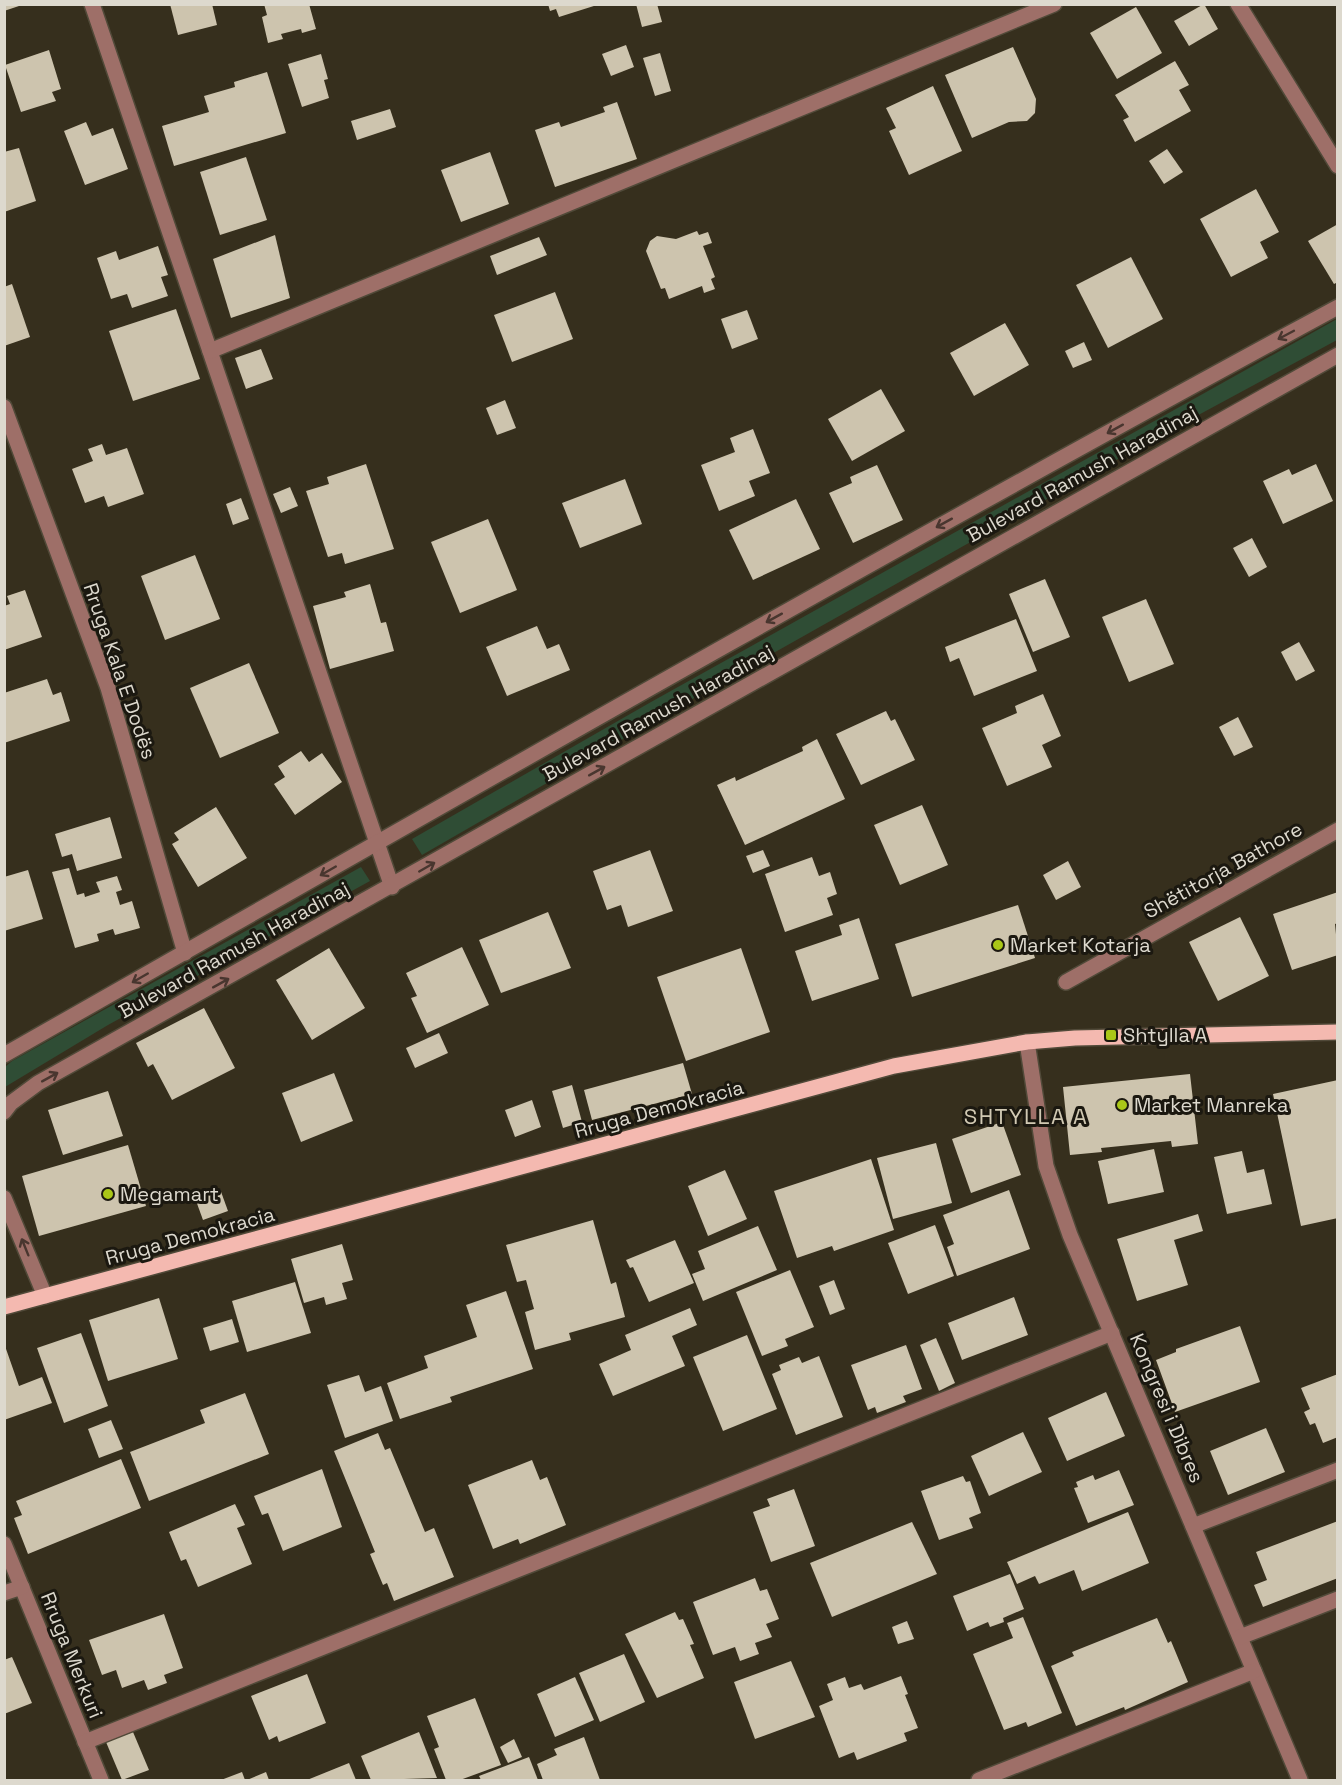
<svg xmlns="http://www.w3.org/2000/svg" width="1342" height="1785" font-family="'Space Grotesk',sans-serif">
  <style>
    .green { fill: #2f4d35 }
    .building { fill: #cdc4ae }
    .lines { fill: none; stroke-linecap: round; stroke-linejoin: round }
    .minor-casing { stroke: #514a39; stroke-width: 18 }
    .major-casing { stroke: #514a39; stroke-width: 18 }
    .minor { stroke: #9e6f68; stroke-width: 15 }
    .major { stroke: #f4b9b0; stroke-width: 15 }
    .oneway { stroke: #49362f }
    .poi-dot { fill: #aac718; stroke: #1b1810; stroke-width: 2 }
    .labels { text-anchor: middle; stroke-width: 6; stroke-linejoin: round; paint-order: stroke }
    .street-label { font-size: 20px; fill: #ddd9ce; stroke: #1b1810 }
    .poi-label { font-size: 20px; fill: #ddd9ce; stroke: #1b1810; text-anchor: start }
    .quarter-label { font-size: 22px; letter-spacing: 1.5px; fill: #d1c9b3; stroke: #1b1810 }
  </style>
  <rect width="100%" height="100%" fill="#362f1d"/>
  <g class="green">
    <path d="M1337 319V340L1141 446 708 690 422 855 412 839 651 702Z"/>
    <path d="M361 867 370 881 108 1025 5 1087V1067L12 1061Z"/>
  </g>
  <g class="building">
    <path d="M4 4H22V5L4 11Z"/>
    <path d="M170 4H212L217 25 178 35Z"/>
    <path d="M264 4H309L316 29 302 33 301 29 281 34 283 39 268 43 262 17 267 15Z"/>
    <path d="M548 4H597V5L559 17 556 9 550 11Z"/>
    <path d="M636 4H657L662 22 642 27Z"/>
    <path d="M1204 4 1218 29 1189 46 1174 21Z"/>
    <path d="M1136 7 1162 53 1117 79 1090 33Z"/>
    <path d="M626 45 634 67 611 76 602 54Z"/>
    <path d="M1013 47 1036 99 1035 113 1027 121 1009 122 972 138 945 75Z"/>
    <path d="M49 50 61 89 52 92 56 101 21 112 5 65Z"/>
    <path d="M660 53 671 91 655 96 643 58Z"/>
    <path d="M321 54 328 79 324 80 329 98 302 107 288 64Z"/>
    <path d="M1175 61 1189 85 1179 90 1191 111 1135 142 1123 120 1129 117 1115 95Z"/>
    <path d="M267 72 286 133 174 166 162 126 209 112 204 96 235 87 234 82Z"/>
    <path d="M933 86 962 151 909 175 889 131 896 128 886 108Z"/>
    <path d="M617 102 637 159 555 187 535 130 559 122 561 127 605 112 603 107Z"/>
    <path d="M390 109 396 127 357 140 351 121Z"/>
    <path d="M86 122 92 136 113 128 128 169 85 185 64 131Z"/>
    <path d="M19 148 36 201 4 212V152Z"/>
    <path d="M1167 149 1183 172 1164 184 1149 161Z"/>
    <path d="M490 152 509 204 461 222 441 170Z"/>
    <path d="M246 157 267 220 220 235 200 172Z"/>
    <path d="M1256 189 1279 232 1260 242 1268 258 1231 277 1200 219Z"/>
    <path d="M1338 224V282L1334 284 1308 241Z"/>
    <path d="M697 231 699 235 708 232 712 243 703 246 715 277 711 279 715 289 704 293 702 286 669 299 665 288 661 289 646 251 650 241 657 236 676 239Z"/>
    <path d="M275 235 290 298 231 318 213 259Z"/>
    <path d="M539 237 547 255 497 275 490 256Z"/>
    <path d="M158 246 168 275 161 277 168 296 132 308 127 294 111 299 97 258 116 251 119 260Z"/>
    <path d="M1131 257 1163 319 1108 348 1076 285Z"/>
    <path d="M12 284 30 337 4 346V287Z"/>
    <path d="M555 292 573 339 512 362 494 315Z"/>
    <path d="M176 309 200 379 133 401 109 331Z"/>
    <path d="M747 310 758 339 732 349 721 319Z"/>
    <path d="M1005 323 1029 365 974 396 950 353Z"/>
    <path d="M1084 342 1092 360 1073 368 1065 351Z"/>
    <path d="M261 349 273 379 246 389 235 358Z"/>
    <path d="M881 389 905 431 852 461 828 419Z"/>
    <path d="M505 400 516 428 497 435 486 408Z"/>
    <path d="M753 429 770 473 749 481 755 496 719 511 701 465 735 452 730 438Z"/>
    <path d="M102 444 106 455 127 448 144 494 108 507 104 496 85 503 72 469 93 461 88 449Z"/>
    <path d="M366 464 394 549 345 564 342 553 328 557 306 491 329 484 327 477Z"/>
    <path d="M1316 464 1333 501 1283 524 1263 481 1289 469 1292 475Z"/>
    <path d="M877 465 903 520 853 543 829 493 852 483 850 477Z"/>
    <path d="M625 479 642 524 580 548 562 503Z"/>
    <path d="M290 487 298 506 281 513 273 494Z"/>
    <path d="M241 498 249 519 233 525 226 504Z"/>
    <path d="M796 499 820 549 753 580 729 530Z"/>
    <path d="M488 519 517 590 460 613 431 542Z"/>
    <path d="M1252 538 1267 567 1249 577 1233 548Z"/>
    <path d="M195 555 220 619 165 640 141 576Z"/>
    <path d="M1045 579 1070 637 1033 652 1009 594Z"/>
    <path d="M370 584 381 623 386 622 394 651 330 669 313 606 346 597 344 592Z"/>
    <path d="M25 590 42 637 4 650V606L10 604 7 596Z"/>
    <path d="M1146 599 1174 664 1129 682 1102 617Z"/>
    <path d="M1016 619 1037 671 974 696 959 658 950 662 945 647Z"/>
    <path d="M537 626 547 649 559 644 570 670 507 696 486 647Z"/>
    <path d="M1299 642 1315 671 1296 681 1281 652Z"/>
    <path d="M249 663 279 733 220 758 190 688Z"/>
    <path d="M47 679 53 695 61 692 70 721 4 743V693Z"/>
    <path d="M1043 694 1061 736 1042 745 1052 767 1007 786 982 728 1017 713 1015 706Z"/>
    <path d="M886 711 891 721 895 719 915 760 861 785 836 734Z"/>
    <path d="M1238 717 1253 747 1234 756 1219 727Z"/>
    <path d="M817 739 845 799 745 845 717 785 735 777 736 781 803 751 802 747Z"/>
    <path d="M301 751 309 762 322 753 342 782 295 815 274 784 285 777 278 766Z"/>
    <path d="M922 805 948 865 900 885 874 825Z"/>
    <path d="M216 807 247 858 198 887 172 844 179 840 174 833Z"/>
    <path d="M110 817 122 858 77 871 72 854 62 857 55 834Z"/>
    <path d="M650 850 673 911 628 927 621 905 607 910 593 871Z"/>
    <path d="M763 850 770 866 753 873 746 856Z"/>
    <path d="M812 857 819 876 830 872 837 894 827 898 833 915 785 932 765 874Z"/>
    <path d="M1068 861 1081 887 1056 900 1043 875Z"/>
    <path d="M69 868 77 895 84 893 85 897 100 892 96 882 117 876 122 890 116 892 120 905 132 901 140 928 115 935 113 929 97 934 99 941 75 948 52 872Z"/>
    <path d="M28 870 43 919 4 931V877Z"/>
    <path d="M1338 892V923L1335 924 1338 955 1292 970 1273 914Z"/>
    <path d="M1018 905 1035 958 912 997 895 944Z"/>
    <path d="M548 912 571 968 501 993 479 940Z"/>
    <path d="M1240 917 1269 976 1218 1001 1189 942Z"/>
    <path d="M859 918 879 979 812 1001 795 951 842 935 839 925Z"/>
    <path d="M462 947 489 1005 427 1033 411 998 417 996 406 973Z"/>
    <path d="M329 948 365 1008 312 1040 276 980Z"/>
    <path d="M741 948 770 1032 686 1061 657 977Z"/>
    <path d="M204 1008 235 1068 172 1100 153 1064 148 1067 136 1043Z"/>
    <path d="M439 1033 448 1053 415 1068 406 1048Z"/>
    <path d="M683 1063 692 1094 592 1120 584 1090Z"/>
    <path d="M334 1073 353 1121 301 1142 282 1093Z"/>
    <path d="M1190 1074 1198 1144 1172 1147 1171 1141 1101 1148 1102 1152 1070 1155 1063 1087Z"/>
    <path d="M1338 1080V1218L1301 1226 1273 1094Z"/>
    <path d="M572 1085 582 1122 563 1128 552 1091Z"/>
    <path d="M108 1091 123 1136 63 1155 48 1110Z"/>
    <path d="M532 1100 541 1127 515 1137 505 1110Z"/>
    <path d="M1002 1122 1021 1175 971 1193 952 1139Z"/>
    <path d="M936 1143 952 1203 893 1219 877 1158Z"/>
    <path d="M128 1145 146 1206 39 1236 22 1176Z"/>
    <path d="M1154 1149 1164 1192 1108 1204 1098 1161Z"/>
    <path d="M1242 1151 1247 1173 1264 1169 1272 1204 1227 1214 1214 1157Z"/>
    <path d="M871 1159 894 1230 834 1251 832 1246 797 1258 774 1191Z"/>
    <path d="M725 1170 747 1219 708 1236 688 1186Z"/>
    <path d="M220 1189 228 1211 203 1220 195 1198Z"/>
    <path d="M1009 1190 1030 1249 957 1276 947 1247 954 1244 943 1215Z"/>
    <path d="M1198 1214 1203 1231 1174 1240 1188 1285 1137 1301 1117 1239Z"/>
    <path d="M593 1220 611 1284 616 1282 625 1317 569 1333 571 1340 535 1350 525 1312 534 1309 526 1280 517 1282 506 1245Z"/>
    <path d="M935 1225 954 1276 908 1294 888 1243Z"/>
    <path d="M758 1226 777 1270 703 1301 692 1274 705 1269 698 1251Z"/>
    <path d="M675 1240 694 1283 649 1302 633 1267 630 1268 626 1260Z"/>
    <path d="M342 1244 353 1280 342 1283 347 1299 326 1305 324 1297 304 1303 291 1259Z"/>
    <path d="M790 1270 814 1327 785 1339 788 1346 762 1356 736 1292Z"/>
    <path d="M834 1280 845 1309 830 1315 819 1286Z"/>
    <path d="M295 1282 311 1333 247 1352 232 1301Z"/>
    <path d="M506 1291 533 1369 450 1397 452 1402 400 1419 387 1383 428 1368 424 1356 477 1337 466 1305Z"/>
    <path d="M1014 1297 1028 1335 962 1360 948 1323Z"/>
    <path d="M159 1298 178 1359 108 1381 89 1320Z"/>
    <path d="M690 1308 697 1325 672 1336 685 1366 613 1396 599 1364 631 1350 625 1335Z"/>
    <path d="M232 1319 239 1342 210 1351 203 1328Z"/>
    <path d="M1240 1326 1260 1382 1175 1412 1156 1360 1176 1352V1349Z"/>
    <path d="M81 1333 108 1406 64 1423 37 1348Z"/>
    <path d="M747 1335 777 1409 723 1431 693 1357Z"/>
    <path d="M936 1338 955 1383 939 1391 920 1345Z"/>
    <path d="M906 1345 922 1389 903 1396 906 1402 877 1413 875 1407 868 1410 851 1365Z"/>
    <path d="M5 1346 19 1386 42 1377 52 1403 4 1420Z"/>
    <path d="M819 1356 843 1417 796 1435 772 1374 781 1370 779 1365 799 1357 802 1363Z"/>
    <path d="M1338 1374V1437L1323 1443 1315 1423 1310 1425 1304 1412 1310 1409 1301 1388Z"/>
    <path d="M359 1375 365 1392 381 1386 393 1421 345 1438 327 1385Z"/>
    <path d="M1106 1392 1125 1436 1067 1461 1048 1418Z"/>
    <path d="M245 1393 269 1454 149 1501 130 1452 205 1423 200 1410Z"/>
    <path d="M111 1420 123 1449 99 1458 88 1429Z"/>
    <path d="M1266 1428 1285 1472 1228 1495 1210 1451Z"/>
    <path d="M1023 1432 1042 1472 989 1496 971 1456Z"/>
    <path d="M378 1433 385 1450 390 1448 425 1532 434 1528 454 1577 394 1601 387 1583 383 1585 370 1554 375 1552 334 1451Z"/>
    <path d="M121 1459 141 1508 28 1554 14 1518 22 1515 16 1501Z"/>
    <path d="M532 1460 540 1480 547 1477 566 1525 520 1544 518 1539 493 1549 468 1485Z"/>
    <path d="M322 1469 342 1527 283 1551 268 1513 262 1515 254 1496Z"/>
    <path d="M1119 1470 1134 1505 1088 1523 1074 1488 1078 1487 1076 1482 1093 1475 1095 1480Z"/>
    <path d="M963 1476 966 1482 970 1481 981 1513 969 1518 973 1528 939 1540 921 1491Z"/>
    <path d="M794 1489 815 1546 771 1562 753 1512 770 1506 767 1499Z"/>
    <path d="M235 1504 245 1525 237 1528 252 1564 198 1587 186 1559 181 1561 169 1532Z"/>
    <path d="M1128 1512 1149 1563 1082 1591 1074 1570 1039 1584 1035 1576 1017 1584 1007 1562Z"/>
    <path d="M1338 1521V1578L1263 1607 1254 1585 1267 1580 1256 1552Z"/>
    <path d="M912 1522 937 1574 832 1617 810 1563Z"/>
    <path d="M1010 1574 1024 1609 1003 1618 1004 1622 990 1627 988 1622 967 1631 953 1596Z"/>
    <path d="M755 1578 760 1591 767 1589 779 1619 766 1624 772 1637 755 1643 759 1654 740 1661 735 1647 713 1655 693 1602Z"/>
    <path d="M675 1612 679 1620 683 1619 694 1644 690 1645 704 1678 657 1698 625 1634Z"/>
    <path d="M164 1614 183 1668 164 1675 167 1683 148 1690 144 1680 122 1688 116 1670 102 1675 89 1640Z"/>
    <path d="M1023 1617 1062 1713 1028 1727 1026 1722 1004 1730 973 1654 1013 1638 1007 1623Z"/>
    <path d="M1157 1618 1168 1643 1171 1641 1188 1682 1125 1710 1124 1707 1076 1726 1051 1666 1074 1656 1072 1652Z"/>
    <path d="M907 1621 914 1639 898 1644 892 1627Z"/>
    <path d="M624 1654 645 1702 600 1722 579 1673Z"/>
    <path d="M12 1657 32 1703 4 1714V1660Z"/>
    <path d="M791 1661 815 1717 755 1739 734 1682Z"/>
    <path d="M307 1674 326 1723 279 1742 277 1736 269 1740 251 1696Z"/>
    <path d="M901 1676 908 1694 905 1695 918 1728 904 1733 907 1741 857 1760 854 1752 839 1758 819 1706 833 1700 827 1684 845 1677 849 1688 861 1684 864 1690Z"/>
    <path d="M575 1677 594 1720 555 1737 537 1694Z"/>
    <path d="M475 1698 501 1765 460 1780H446L434 1749 439 1747 427 1716Z"/>
    <path d="M133 1732 149 1770 122 1780 106 1742Z"/>
    <path d="M419 1732 437 1778 371 1780 361 1756Z"/>
    <path d="M584 1737 600 1780H543L537 1764 557 1755 554 1749Z"/>
    <path d="M514 1739 522 1757 508 1763 500 1747Z"/>
    <path d="M529 1757 538 1780H481L479 1776Z"/>
    <path d="M349 1763 356 1780H307Z"/>
    <path d="M242 1772 245 1780H221Z"/>
    <path d="M266 1772 269 1780H247Z"/>
  </g>
  <g class="lines">
    <defs>
      <g id="minor">
        <path d="M92 4 392 887"/>
        <path d="M1238 4 1338 166"/>
        <path d="M210 351 1054 4"/>
        <path d="M4 407 108 688 185 953"/>
        <path d="M1066 982 1338 830"/>
        <path d="M1027 1042 1046 1166 1070 1235 1300 1780"/>
        <path d="M4 1055C447 803 889 550 1338 307"/>
        <path d="M4 1112 11 1103 38 1083 1338 355"/>
        <path d="M4 1198 45 1296"/>
        <path d="M1193 1526 1338 1470"/>
        <path d="M4 1544 101 1780"/>
        <path d="M4 1593 22 1587"/>
        <path d="M1240 1637 1338 1599"/>
        <path d="M85 1742 1112 1333"/>
        <path d="M979 1780 1254 1671"/>
      </g>
      <path id="major" d="M4 1307 894 1066 1027 1042 1075 1038 1338 1032"/>
    </defs>
    <use href="#minor" class="minor-casing"/>
    <use href="#major" class="major-casing"/>
    <use href="#minor" class="minor"/>
    <use href="#major" class="major"/>
  </g>
  <defs><path id="oneway-shaft" d="M-6 0H5M1.5-3L5.5 0L1.5 3" fill="none" stroke-width="1.6" stroke-linecap="round" stroke-linejoin="round" transform="scale(1.5)"/></defs>
  <g class="oneway">
    <use href="#oneway-shaft" transform="translate(1286 335) rotate(152)"/>
    <use href="#oneway-shaft" transform="translate(1115 429) rotate(151)"/>
    <use href="#oneway-shaft" transform="translate(944 523) rotate(151)"/>
    <use href="#oneway-shaft" transform="translate(774 618) rotate(151)"/>
    <use href="#oneway-shaft" transform="translate(597 771) rotate(-29)"/>
    <use href="#oneway-shaft" transform="translate(427 867) rotate(-30)"/>
    <use href="#oneway-shaft" transform="translate(328 871) rotate(150)"/>
    <use href="#oneway-shaft" transform="translate(140 978) rotate(150)"/>
    <use href="#oneway-shaft" transform="translate(221 983) rotate(-29)"/>
    <use href="#oneway-shaft" transform="translate(50 1077) rotate(-29)"/>
    <use href="#oneway-shaft" transform="translate(25 1247) rotate(-112)"/>
  </g>
  <g class="poi-dot">
    <circle cx="998" cy="945" r="6"/>
    <rect x="1105" y="1029" width="12" height="12" rx="3"/>
    <circle cx="1122" cy="1105" r="6"/>
    <circle cx="108" cy="1194" r="6"/>
  </g>
  <g class="labels">
    <g class="street-label">
      <text transform="translate(1082 474) rotate(-29)" y="7">Bulevard Ramush Haradinaj</text>
      <text transform="translate(120 671) rotate(71)" y="7">Rruga Kala E Dodës</text>
      <text transform="translate(658 713) rotate(-29)" y="7">Bulevard Ramush Haradinaj</text>
      <text transform="translate(1223 870) rotate(-29)" y="7">Shëtitorja Bathore</text>
      <text transform="translate(234 950) rotate(-29)" y="7">Bulevard Ramush Haradinaj</text>
      <text transform="translate(659 1109) rotate(-15)" y="7">Rruga Demokracia</text>
      <text transform="translate(190 1236) rotate(-15)" y="7">Rruga Demokracia</text>
      <text transform="translate(1167 1408) rotate(67)" y="7">Kongresi i Dibres</text>
      <text transform="translate(72 1655) rotate(68)" y="7">Rruga Merkuri</text>
    </g>
    <g class="poi-label">
      <text x="1010" y="952">Market Kotarja</text>
      <text x="1123" y="1042">Shtylla A</text>
      <text x="1134" y="1112">Market Manreka</text>
      <text x="120" y="1201">Megamart</text>
    </g>
    <g class="quarter-label">
      <text x="1026" y="1124">SHTYLLA A</text>
    </g>
  </g>
  <rect width="1342" height="1785" fill="none" stroke="#ddd9ce" stroke-width="12"/>
</svg>
